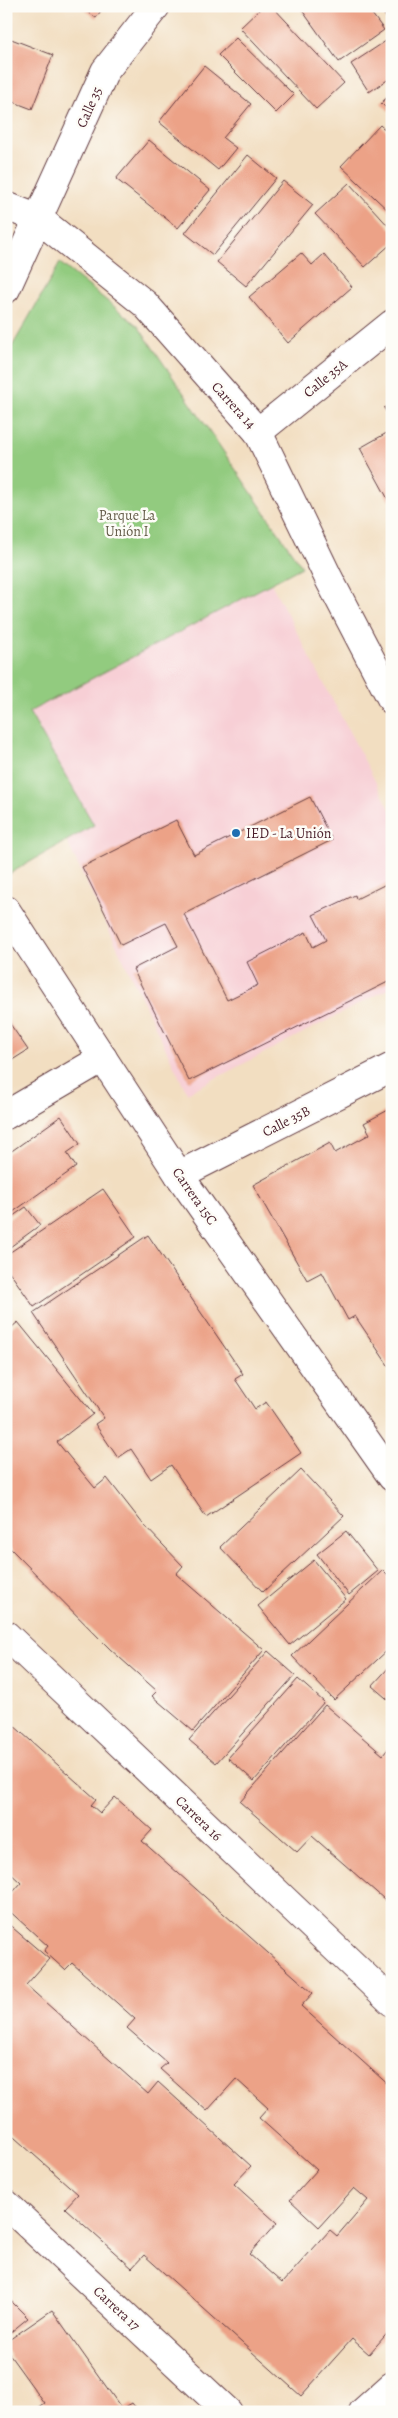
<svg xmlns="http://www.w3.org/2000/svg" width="398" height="2418" font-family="Alegreya,serif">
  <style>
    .built { fill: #f7cfd5 }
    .green { fill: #92cb7f; stroke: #6e7555 }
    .building { fill: #eca287 }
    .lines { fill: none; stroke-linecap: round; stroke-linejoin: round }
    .minor-casing { stroke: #633c42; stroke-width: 30 }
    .minor { stroke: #fff; stroke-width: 28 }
    .poi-dot { fill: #1f6fb2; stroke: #fdfcf7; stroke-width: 2 }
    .labels { text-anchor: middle; stroke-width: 5; stroke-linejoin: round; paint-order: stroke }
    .street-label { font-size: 14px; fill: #4a1f2b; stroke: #fdfcf7 }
    .park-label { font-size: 14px; fill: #635b48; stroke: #fdfcf7 }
    .poi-label { font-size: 14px; fill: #4a1f2b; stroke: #fdfcf7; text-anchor: start }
  </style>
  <rect width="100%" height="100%" fill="#fdfcf7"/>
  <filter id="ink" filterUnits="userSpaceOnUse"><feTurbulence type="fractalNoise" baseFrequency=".02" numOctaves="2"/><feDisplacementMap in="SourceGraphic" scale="10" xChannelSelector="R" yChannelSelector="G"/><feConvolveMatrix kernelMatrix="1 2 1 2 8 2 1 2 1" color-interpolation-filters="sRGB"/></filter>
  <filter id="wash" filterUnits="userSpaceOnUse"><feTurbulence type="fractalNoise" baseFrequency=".0096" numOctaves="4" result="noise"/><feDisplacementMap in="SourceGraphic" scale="20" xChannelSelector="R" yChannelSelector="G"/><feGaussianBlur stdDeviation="1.12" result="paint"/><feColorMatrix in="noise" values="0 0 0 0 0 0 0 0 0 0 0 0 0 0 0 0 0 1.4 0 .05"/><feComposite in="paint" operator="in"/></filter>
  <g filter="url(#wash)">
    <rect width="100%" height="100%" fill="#f2dec1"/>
    <path class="built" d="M271 583 392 813V987L187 1093 67 842 93 825 29 712Z"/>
    <path class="green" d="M60 263 138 326 302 567 29 712 94 825 9 874 6 867V357Z"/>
    <g id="blocks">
      <g class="building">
        <path d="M80 6H104L96 18Z"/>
        <path d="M263 6H272L344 83 316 109 240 28Z"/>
        <path d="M299 6H366L384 30 339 62Z"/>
        <path d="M379 6H392V27Z"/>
        <path d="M6 37 53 55 32 109 6 99Z"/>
        <path d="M392 37V77L369 92 351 64Z"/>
        <path d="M236 38 294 95 276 113 218 55Z"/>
        <path d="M204 66 251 104 223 138 236 148 218 170 159 122Z"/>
        <path d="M392 93V114L381 103Z"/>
        <path d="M380 125 392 136V214L341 166Z"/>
        <path d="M149 140 210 190 178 228 116 179Z"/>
        <path d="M248 155 276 178 213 255 185 233Z"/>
        <path d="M283 181 313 205 246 286 217 262Z"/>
        <path d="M349 183 392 230V243L365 267 315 214Z"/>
        <path d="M301 253 312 265 324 254 352 287 288 343 249 297Z"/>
        <path d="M392 404V422L384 408Z"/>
        <path d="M392 430V500L389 501 360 448Z"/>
        <path d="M310 797 332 840 184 914 227 1000 258 985 247 962 306 932 313 947 326 940 313 915 355 895 356 899 392 881V980L189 1081 133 969 178 946 166 923 121 945 82 867 176 820 194 855Z"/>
        <path d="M6 1018 28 1050 6 1064Z"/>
        <path d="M392 1108V1371L355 1316 348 1320 322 1272 307 1280 253 1185 330 1143 335 1153 370 1134 364 1123Z"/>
        <path d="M61 1116 80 1144 67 1153 76 1167 6 1217V1155Z"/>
        <path d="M103 1189 136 1237 34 1307 6 1267V1255Z"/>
        <path d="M26 1207 40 1225 6 1250V1221Z"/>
        <path d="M148 1235 243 1374 235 1379 255 1409 266 1402 301 1453 206 1517 171 1465 151 1479 131 1449 118 1458 95 1424 104 1418 33 1313Z"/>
        <path d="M18 1322 93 1414 57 1442 95 1488 107 1478 143 1524 183 1566 176 1574 264 1650 193 1731 152 1696 157 1691 110 1649 6 1544V1332Z"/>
        <path d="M301 1470 344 1516 263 1592 220 1547Z"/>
        <path d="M346 1531 378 1571 349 1595 317 1554Z"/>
        <path d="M314 1560 346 1599 290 1645 258 1606Z"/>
        <path d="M383 1570 392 1579V1646L334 1700 292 1656Z"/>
        <path d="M268 1651 295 1675 216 1763 189 1740Z"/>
        <path d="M392 1664V1703L372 1686Z"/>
        <path d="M298 1679 324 1702 254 1781 228 1758Z"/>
        <path d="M325 1705 383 1755 392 1744V1906L312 1836 297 1852 240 1802Z"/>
        <path d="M12 1724 96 1799 91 1805 100 1813 115 1797 152 1830 142 1841 313 1993 301 2006 392 2088V2328L369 2354 352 2339 301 2396 144 2255 132 2268 65 2208 78 2194 6 2130V1922L49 1959 26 1985 148 2094 158 2082 251 2166 234 2184 277 2223 249 2254 282 2283 330 2230 337 2236 368 2200 354 2188 319 2227 290 2200 317 2170 259 2118 268 2108 236 2079 207 2111 160 2069 167 2063 127 2028 135 2019 72 1963 65 1970 44 1951 48 1946 6 1908V1900L21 1883 6 1869V1731Z"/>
        <path d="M6 2296 28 2318 6 2336Z"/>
        <path d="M52 2310 122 2409 132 2403 139 2412H34L45 2404 6 2350V2342Z"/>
      </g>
    </g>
  </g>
  <g filter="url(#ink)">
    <use href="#blocks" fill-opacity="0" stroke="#633c42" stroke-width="1"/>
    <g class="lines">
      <defs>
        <g id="minor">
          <path d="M6 206 39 219 145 304 258 432 329 579 392 700"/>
          <path d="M6 289 105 71 156 6"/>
          <path d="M258 432 392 324"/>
          <path d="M6 910 179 1175 392 1477"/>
          <path d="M6 1115 103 1058"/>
          <path d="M179 1175 392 1067"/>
          <path d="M6 1635 392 2002"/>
          <path d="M6 2204 228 2412"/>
          <path d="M363 2412 392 2386"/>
        </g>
      </defs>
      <use href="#minor" class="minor-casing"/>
      <use href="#minor" class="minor"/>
    </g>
  </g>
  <circle class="poi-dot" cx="236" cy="833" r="5"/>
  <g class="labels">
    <g class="street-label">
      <text transform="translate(89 107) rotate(-66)" y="5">Calle 35</text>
      <text transform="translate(325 378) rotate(-39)" y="5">Calle 35A</text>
      <text transform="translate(234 405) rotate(48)" y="5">Carrera 14</text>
      <text transform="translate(286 1121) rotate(-27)" y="5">Calle 35B</text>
      <text transform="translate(195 1196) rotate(55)" y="5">Carrera 15C</text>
      <text transform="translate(199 1818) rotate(44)" y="5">Carrera 16</text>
      <text transform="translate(117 2308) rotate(43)" y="5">Carrera 17</text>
    </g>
    <g class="park-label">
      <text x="127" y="520">Parque La<tspan x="127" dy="16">Unión I</tspan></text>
    </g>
    <g class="poi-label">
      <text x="246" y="838">IED - La Unión</text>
    </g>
  </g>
  <rect width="398" height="2418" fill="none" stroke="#fdfcf7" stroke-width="25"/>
</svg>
